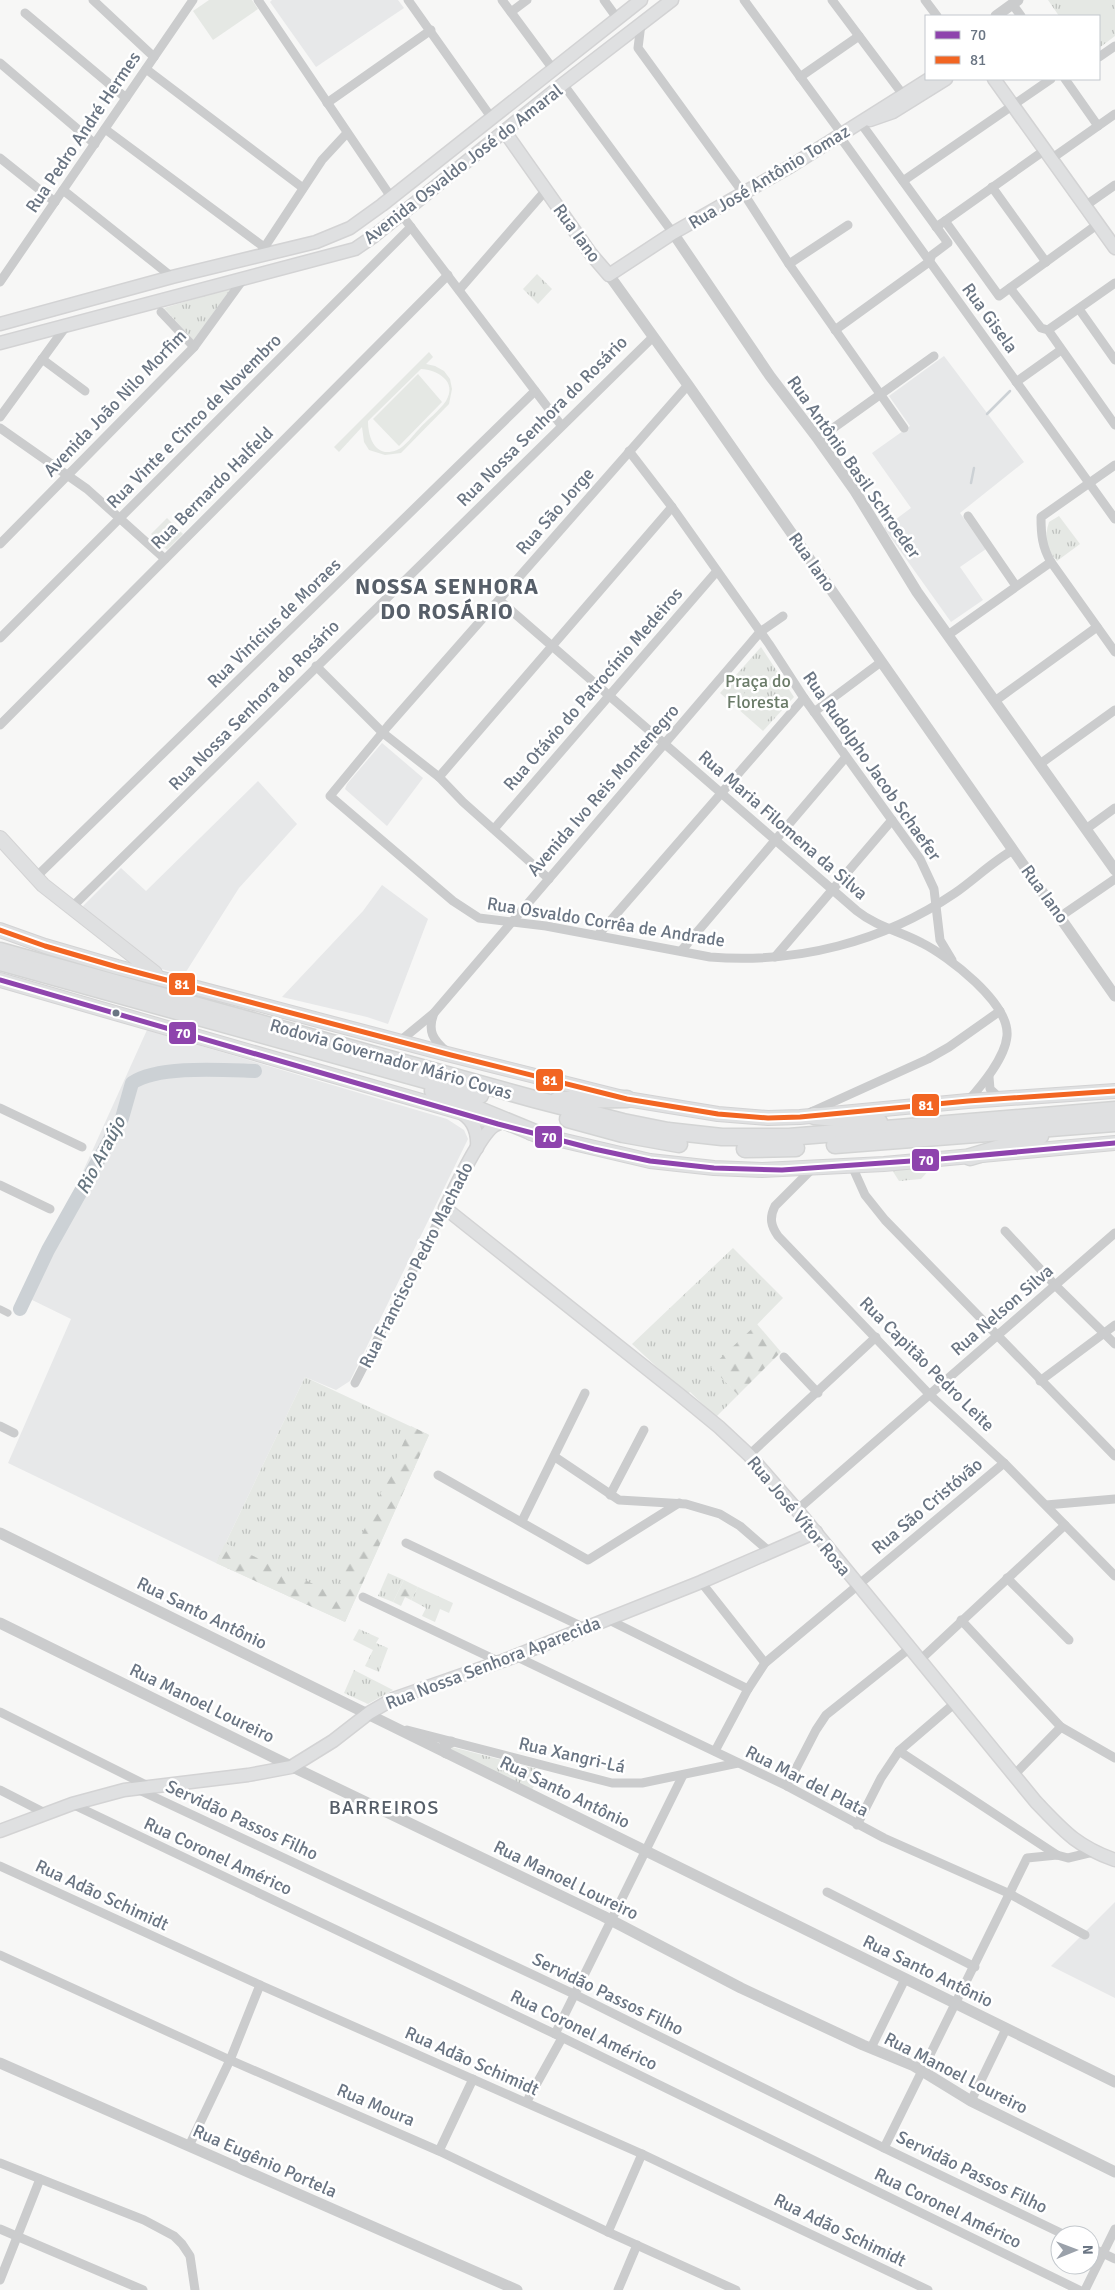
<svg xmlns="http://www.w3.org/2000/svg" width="1115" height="2290" font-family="Signika,sans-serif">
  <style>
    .built { fill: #e7e8e9 }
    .grass { fill: url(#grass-tufts) }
    .forest { fill: url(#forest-firs) }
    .garden { fill: #e5e8e4; fill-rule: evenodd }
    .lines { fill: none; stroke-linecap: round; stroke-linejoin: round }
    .stream { stroke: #ccd1d5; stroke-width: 2.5 }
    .river { stroke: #ccd1d5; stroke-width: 14 }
    .secondary-casing { stroke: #d3d3d4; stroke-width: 15 }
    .primary-casing { stroke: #d3d3d4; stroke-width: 16 }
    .motorway-casing { stroke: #d3d4d4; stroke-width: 19 }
    .pedestrian { stroke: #cbcccd; stroke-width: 7 }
    .minor { stroke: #cbcccd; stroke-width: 9 }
    .tertiary { stroke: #cbcccd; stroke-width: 11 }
    .secondary { stroke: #dfe0e1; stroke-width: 12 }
    .primary { stroke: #dfe0e1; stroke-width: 14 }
    .motorway { stroke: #dfe0e1; stroke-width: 16 }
    .bus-1-casing { stroke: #fff; stroke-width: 9 }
    .bus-2-casing { stroke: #fff; stroke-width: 9 }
    .bus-1 { stroke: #8e44ad; stroke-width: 5 }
    .bus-2 { stroke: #f26522; stroke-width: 5 }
    .bus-dot { fill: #6a7583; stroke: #fff; stroke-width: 2 }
    .labels { text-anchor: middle; stroke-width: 5; stroke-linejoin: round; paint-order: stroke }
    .street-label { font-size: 18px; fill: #6a7583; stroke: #fff }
    .park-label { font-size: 18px; fill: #6a7b68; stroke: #fff }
    .water-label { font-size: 19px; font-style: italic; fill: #66757f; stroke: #fff }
    .quarter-label { font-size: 20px; letter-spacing: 1px; fill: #575f69; stroke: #fff }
    .district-label { font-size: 22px; font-weight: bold; letter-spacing: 1px; fill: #575f69; stroke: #fff }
    .line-badge { stroke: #fff; stroke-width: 2 }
    .badge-label { font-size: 14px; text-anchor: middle; font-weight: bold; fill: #fff }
  </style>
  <defs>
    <pattern id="grass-tufts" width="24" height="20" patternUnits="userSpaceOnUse" patternTransform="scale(1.25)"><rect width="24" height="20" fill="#e5e8e4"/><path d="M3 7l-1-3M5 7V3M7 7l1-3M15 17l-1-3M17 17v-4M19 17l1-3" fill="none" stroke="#bec1be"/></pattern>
    <pattern id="forest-firs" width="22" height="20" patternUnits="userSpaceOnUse" patternTransform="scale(1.25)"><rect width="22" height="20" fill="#e5e8e4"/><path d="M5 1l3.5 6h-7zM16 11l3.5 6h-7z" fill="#bec1be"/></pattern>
  </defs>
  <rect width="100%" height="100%" fill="#f7f7f6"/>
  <g class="built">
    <path d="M272 0H398L404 8 316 67 270 2Z"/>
    <path d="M944 356 1024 462 960 513 986 549 960 567 983 600 951 622 884 528 911 508 872 453 910 426 889 396Z"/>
    <path d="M382 743 423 778 387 826 345 789 347 784Z"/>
    <path d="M258 781 297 824 239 888 184 975 158 968 85 911 83 906 121 868 146 891Z"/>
    <path d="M382 885 428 919 388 1024 367 1017 282 997 363 911Z"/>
    <path d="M147 1030 447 1119 464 1130 468 1139 350 1381 336 1390 305 1377 216 1563 8 1463 71 1319 26 1297Z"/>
    <path d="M1115 1902V1998L1051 1966Z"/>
  </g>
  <g class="grass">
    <path d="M1048 0H1115V36L1099 48V16H1059Z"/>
    <path d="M537 274 552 289 538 304 523 289Z"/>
    <path d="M231 288 194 341 164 308Z"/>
    <path d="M1059 516 1080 544 1057 561C1046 549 1044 537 1049 522Z"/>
    <path d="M761 647 794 697 763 731 720 693Z"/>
    <path d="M932 1167 921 1179 899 1181 892 1170Z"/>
    <path d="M733 1248 783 1298 714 1369 738 1395 716 1417 690 1392 687 1395 632 1344Z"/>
    <path d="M305 1377 429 1435 345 1622 216 1563Z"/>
    <path d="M388 1573 404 1580 393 1602 378 1596Z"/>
    <path d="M418 1587 453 1603 449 1613 440 1609 435 1622 422 1616 426 1608 411 1600Z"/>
    <path d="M359 1629 379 1638 376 1643 388 1648 379 1672 365 1666 373 1650 353 1640Z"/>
    <path d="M354 1670 393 1690 368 1704 344 1693Z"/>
    <path d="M448 1746 541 1770 532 1790 447 1749Z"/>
  </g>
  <g class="forest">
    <path d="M757 1324 781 1352 738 1395 711 1367Z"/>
    <path d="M411 1426 429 1435 345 1622 216 1563 225 1543 335 1594Z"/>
    <path d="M404 1580 418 1587 411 1600 405 1597 401 1606 393 1602Z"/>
  </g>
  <g class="garden">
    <path d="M209 0H252L258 9 213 40 193 11Z"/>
    <path d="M1086 0H1105L1115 14V19L1099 31V16H1068L1067 14Z"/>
    <path d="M429 352 433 357 426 364 435 366 444 371 450 379 452 389 449 404 401 453 385 455 369 450 364 442 362 427 339 452 334 447ZM421 369C437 370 458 381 446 401 439 411 427 420 419 429 413 435 405 447 397 450 375 459 368 437 368 421Z"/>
    <path d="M418 374 442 402 399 446 373 419Z"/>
    <path d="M167 518 183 534 167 550 151 534Z"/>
    <path d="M741 675 751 684 736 700 728 691Z"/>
    <path d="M752 685 778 708 764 724 738 700Z"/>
  </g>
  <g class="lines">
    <g class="stream">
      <path d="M987 414 1010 391"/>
      <path d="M971 483 974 468"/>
    </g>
    <path class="river" d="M20 1309 48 1250 122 1118 132 1083C158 1065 224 1070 255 1071"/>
    <defs>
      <g id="secondary">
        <path d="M994 79 1115 248"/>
        <path d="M870 120 893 112 946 79"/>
        <path d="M505 132 591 254 609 275 673 233 791 166 929 79"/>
        <path d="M0 324 172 277 316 242 350 228 382 205 641 0"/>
        <path d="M0 343 355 249 374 236 563 84 672 0"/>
        <path d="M463 1114C475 1122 478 1134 477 1148"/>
        <path d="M498 1124C482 1128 454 1191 445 1208L680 1395 719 1427 749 1455 803 1517 1036 1802C1064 1831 1076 1846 1115 1860"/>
        <path d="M0 1831 72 1804 124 1790 248 1775 291 1767 333 1741 369 1713 393 1699 505 1660 701 1582 816 1532"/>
      </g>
      <g id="primary">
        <path d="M0 838 43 885 155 973"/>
        <path d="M0 930 45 946 117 967 451 1055 627 1099 718 1114 768 1118 800 1117 968 1101 1115 1091"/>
        <path d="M0 980 491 1121"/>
        <path d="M531 1133 650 1161 714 1168 762 1170 884 1164 1115 1143"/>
      </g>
      <g id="motorway">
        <path d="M0 951 534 1099 623 1122 668 1131 722 1137H789L1115 1110"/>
        <path d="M0 962 480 1095"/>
        <path d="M433 1091 540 1135"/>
        <path d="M558 1100 627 1099"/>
        <path d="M814 1116 879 1122"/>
        <path d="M568 1119 623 1134 679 1144"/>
        <path d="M835 1145 1115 1123"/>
        <path d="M745 1149 796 1148"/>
        <path d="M970 1157 1040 1136"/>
      </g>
    </defs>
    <use href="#secondary" class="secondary-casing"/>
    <use href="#primary" class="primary-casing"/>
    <use href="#motorway" class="motorway-casing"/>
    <path class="pedestrian" d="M0 1309 8 1313"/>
    <g class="minor">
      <path d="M93 0 154 57"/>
      <path d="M258 0 391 197"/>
      <path d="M408 0 491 117"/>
      <path d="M502 0 553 69"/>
      <path d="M604 0 617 18"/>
      <path d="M744 0 842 134 843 141 1115 519"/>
      <path d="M832 0 907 100"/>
      <path d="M925 0 937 16"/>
      <path d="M1013 5 1021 16"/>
      <path d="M511 12 527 0"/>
      <path d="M25 13 126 98"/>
      <path d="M641 24 638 48 744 194 789 264 904 428"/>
      <path d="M1099 57 1115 46"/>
      <path d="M0 63 95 144"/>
      <path d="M146 69 303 188"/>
      <path d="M800 77 859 36"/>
      <path d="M1065 79 1098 126"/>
      <path d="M563 84 673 233"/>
      <path d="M327 103 431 30"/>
      <path d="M105 129 264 247"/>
      <path d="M0 158 55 202"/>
      <path d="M1051 159 1115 114"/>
      <path d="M903 181 1051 79"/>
      <path d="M992 187 1046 262"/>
      <path d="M63 190 172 277"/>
      <path d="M1085 206 1115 185"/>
      <path d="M401 214 561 425"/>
      <path d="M945 221 1045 150"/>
      <path d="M936 227 945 221 999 296 1098 224"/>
      <path d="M262 251 322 160 347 133"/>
      <path d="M789 264 848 225"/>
      <path d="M0 282 193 0"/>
      <path d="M1010 288 1041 328 1048 330 1115 425"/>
      <path d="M459 290 546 190"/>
      <path d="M1079 309 1115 360"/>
      <path d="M161 312 194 347"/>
      <path d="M835 330 929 262 932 255 948 243 860 122"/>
      <path d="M1048 330 1115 283"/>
      <path d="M42 359 85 391"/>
      <path d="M1016 382 1061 350"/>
      <path d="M688 385 388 726 330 796 453 901 479 918 546 926 710 957C797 964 883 942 955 893 975 879 992 862 1013 850"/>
      <path d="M0 417 67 325"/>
      <path d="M0 428 87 489 165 559"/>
      <path d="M818 439 934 356"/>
      <path d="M629 451 672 507 769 644 804 698 920 859 934 889 940 940 952 960"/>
      <path d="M1115 465 1041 517C1041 534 1042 547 1051 562L1115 652"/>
      <path d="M968 516 1016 586"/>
      <path d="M0 544 194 347 244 278"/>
      <path d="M499 600 857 911C877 927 900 931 922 943 948 956 1010 1003 1007 1036 1005 1058 982 1085 968 1101"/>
      <path d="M948 635 1051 562"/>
      <path d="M0 638 411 227"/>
      <path d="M316 666 383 733 439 777 463 802 549 879"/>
      <path d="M995 701 1097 627"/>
      <path d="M814 712 881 662"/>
      <path d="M0 725 448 275"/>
      <path d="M1040 764 1115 710"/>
      <path d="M439 777 672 507"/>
      <path d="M494 829 717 571"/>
      <path d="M1086 829 1115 808"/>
      <path d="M35 878 535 391"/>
      <path d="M70 909 653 337"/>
      <path d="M1061 916 1115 879"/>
      <path d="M598 935 804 698"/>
      <path d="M681 951 846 757"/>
      <path d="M775 957 892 820"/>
      <path d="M434 1013C427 1031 433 1040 447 1052"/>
      <path d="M400 1041 434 1013 749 645 760 632 783 616"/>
      <path d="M989 1077 990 1089 1001 1099"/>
      <path d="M0 1108 82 1147"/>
      <path d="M811 1112 928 1059 949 1047 1000 1011"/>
      <path d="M852 1166 865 1195 885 1220 1115 1456"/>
      <path d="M813 1168 775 1206C769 1218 771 1226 778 1236L930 1395 1004 1463 1115 1576"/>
      <path d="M0 1185 50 1209"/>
      <path d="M1005 1231 1055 1285 1115 1344"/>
      <path d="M784 1357 818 1393"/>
      <path d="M1040 1381 1115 1325"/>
      <path d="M355 1383 445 1208"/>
      <path d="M0 1426 14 1433"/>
      <path d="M749 1455 876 1337"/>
      <path d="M555 1457 619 1500 686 1504 720 1514 740 1526 771 1553"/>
      <path d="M438 1475 588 1560 679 1503"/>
      <path d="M610 1495 644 1430"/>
      <path d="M1046 1505 1115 1499"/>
      <path d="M797 1510 1115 1233"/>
      <path d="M522 1521 585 1393"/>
      <path d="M406 1543 585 1628"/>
      <path d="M1007 1578 1069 1640"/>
      <path d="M701 1582 765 1663"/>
      <path d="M363 1597 500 1662"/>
      <path d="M607 1619 748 1689"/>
      <path d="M961 1620 1061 1727 1115 1758"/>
      <path d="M515 1656 787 1786 884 1838 1008 1893 1085 1935"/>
      <path d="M920 1660 1065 1525"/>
      <path d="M0 1712 148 1786"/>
      <path d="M407 1730 612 1783H642L738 1763"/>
      <path d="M715 1751 748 1689 765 1663 1004 1463"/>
      <path d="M899 1751 1057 1855"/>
      <path d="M1014 1775 1061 1727"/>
      <path d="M787 1786 816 1730 826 1715 910 1648"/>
      <path d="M137 1789 576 1995 884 2148 1065 2235"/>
      <path d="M0 1790 47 1814"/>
      <path d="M72 1804 555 2034 1079 2290"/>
      <path d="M857 1825 881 1778 899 1751 955 1703"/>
      <path d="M0 1866 260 1985 642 2154 928 2290"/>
      <path d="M827 1892 975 1967"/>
      <path d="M0 1955 230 2060 439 2151 608 2232 736 2290"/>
      <path d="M555 2034 683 1775"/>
      <path d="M871 2048 905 1979"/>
      <path d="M527 2101 562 2038"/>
      <path d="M971 2101 1006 2029"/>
      <path d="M189 2146 230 2060 260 1985"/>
      <path d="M884 2148 1027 1858 1057 1855 1068 1858 1093 1852"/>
      <path d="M439 2151 473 2079"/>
      <path d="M0 2163 144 2220 174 2236 182 2244 190 2256 195 2290"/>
      <path d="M0 2229 143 2290"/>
      <path d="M608 2232 642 2154"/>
      <path d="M1090 2247 1115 2259"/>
      <path d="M0 2280 40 2179"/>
      <path d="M618 2290 637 2245"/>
      <path d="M1085 2290 1115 2229"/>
    </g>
    <g class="tertiary">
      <path d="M996 16 1018 0"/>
      <path d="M673 233 770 376 818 439 855 491 917 592 1115 870"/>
      <path d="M609 275 688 385 1115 996"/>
      <path d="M0 1533 1115 2082"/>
      <path d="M0 1623 299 1770 603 1916 741 1988 863 2045 914 2066 971 2101 1115 2172"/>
      <path d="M446 1753 445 1745 451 1742"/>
      <path d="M0 2063 517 2290"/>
    </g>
    <use href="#secondary" class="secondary"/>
    <use href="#primary" class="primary"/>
    <use href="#motorway" class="motorway"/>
    <defs>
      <path id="bus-1" d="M0 980 498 1124 594 1149 650 1161 714 1168 782 1170 940 1159 1115 1143"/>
      <path id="bus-2" d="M0 930 45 946 117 967 451 1055 627 1099 718 1114 768 1118 800 1117 968 1101 1115 1091"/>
    </defs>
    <use href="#bus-1" class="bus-1-casing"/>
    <use href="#bus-2" class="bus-2-casing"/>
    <use href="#bus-1" class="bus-1"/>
    <use href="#bus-2" class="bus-2"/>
  </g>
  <circle class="bus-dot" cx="116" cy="1013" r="4.5"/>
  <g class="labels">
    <g class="street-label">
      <text transform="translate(83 132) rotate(-56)" y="6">Rua Pedro André Hermes</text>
      <text transform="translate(463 164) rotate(-38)" y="6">Avenida Osvaldo José do Amaral</text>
      <text transform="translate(769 177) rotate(-31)" y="6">Rua José Antônio Tomaz</text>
      <text transform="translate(577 233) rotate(54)" y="6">Rua Iano</text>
      <text transform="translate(990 318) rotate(54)" y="6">Rua Gisela</text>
      <text transform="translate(115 403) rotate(-46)" y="6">Avenida João Nilo Morfim</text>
      <text transform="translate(194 421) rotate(-45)" y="6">Rua Vinte e Cinco de Novembro</text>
      <text transform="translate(542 421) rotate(-45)" y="6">Rua Nossa Senhora do Rosário</text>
      <text transform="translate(854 467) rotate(55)" y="6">Rua Antônio Basil Schroeder</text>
      <text transform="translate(212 488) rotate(-45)" y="6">Rua Bernardo Halfeld</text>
      <text transform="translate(555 511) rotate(-49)" y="6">Rua São Jorge</text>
      <text transform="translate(812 562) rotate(55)" y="6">Rua Iano</text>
      <text transform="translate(274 623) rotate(-44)" y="6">Rua Vinícius de Moraes</text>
      <text transform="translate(593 689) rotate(-49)" y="6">Rua Otávio do Patrocínio Medeiros</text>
      <text transform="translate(254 705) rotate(-45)" y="6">Rua Nossa Senhora do Rosário</text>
      <text transform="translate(872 766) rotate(55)" y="6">Rua Rudolpho Jacob Schaefer</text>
      <text transform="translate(603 790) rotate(-49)" y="6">Avenida Ivo Reis Montenegro</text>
      <text transform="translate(783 825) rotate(41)" y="6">Rua Maria Filomena da Silva</text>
      <text transform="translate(1045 894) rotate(54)" y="6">Rua Iano</text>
      <text transform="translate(606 922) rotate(9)" y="6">Rua Osvaldo Corrêa de Andrade</text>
      <text transform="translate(391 1059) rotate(16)" y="6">Rodovia Governador Mário Covas</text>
      <text transform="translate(416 1265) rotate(-63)" y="6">Rua Francisco Pedro Machado</text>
      <text transform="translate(1002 1310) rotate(-41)" y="6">Rua Nelson Silva</text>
      <text transform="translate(927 1364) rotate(45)" y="6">Rua Capitão Pedro Leite</text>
      <text transform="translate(927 1506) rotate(-40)" y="6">Rua São Cristóvão</text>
      <text transform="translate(799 1516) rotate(50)" y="6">Rua José Vítor Rosa</text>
      <text transform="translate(202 1613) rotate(26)" y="6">Rua Santo Antônio</text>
      <text transform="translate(493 1663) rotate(-21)" y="6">Rua Nossa Senhora Aparecida</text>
      <text transform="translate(202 1703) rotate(26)" y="6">Rua Manoel Loureiro</text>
      <text transform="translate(572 1755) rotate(13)" y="6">Rua Xangri-Lá</text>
      <text transform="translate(807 1781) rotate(27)" y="6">Rua Mar del Plata</text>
      <text transform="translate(565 1792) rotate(26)" y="6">Rua Santo Antônio</text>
      <text transform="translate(242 1820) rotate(25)" y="6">Servidão Passos Filho</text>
      <text transform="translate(218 1856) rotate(25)" y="6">Rua Coronel Américo</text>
      <text transform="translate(566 1880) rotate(26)" y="6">Rua Manoel Loureiro</text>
      <text transform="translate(102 1895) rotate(25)" y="6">Rua Adão Schimidt</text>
      <text transform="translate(928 1971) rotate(26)" y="6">Rua Santo Antônio</text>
      <text transform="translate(608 1994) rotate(26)" y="6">Servidão Passos Filho</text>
      <text transform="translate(584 2030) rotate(26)" y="6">Rua Coronel Américo</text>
      <text transform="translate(472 2061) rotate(24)" y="6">Rua Adão Schimidt</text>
      <text transform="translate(956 2073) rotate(27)" y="6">Rua Manoel Loureiro</text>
      <text transform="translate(376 2105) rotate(23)" y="6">Rua Moura</text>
      <text transform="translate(265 2161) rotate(24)" y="6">Rua Eugênio Portela</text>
      <text transform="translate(972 2172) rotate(26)" y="6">Servidão Passos Filho</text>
      <text transform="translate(948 2208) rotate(26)" y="6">Rua Coronel Américo</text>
      <text transform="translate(840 2230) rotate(26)" y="6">Rua Adão Schimidt</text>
    </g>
    <g class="park-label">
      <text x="758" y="687">Praça do<tspan x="758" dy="21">Floresta</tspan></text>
    </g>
    <g class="water-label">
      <text transform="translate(100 1155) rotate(-62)" y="7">Rio Araújo</text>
    </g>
    <g class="quarter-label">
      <text x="384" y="1814">BARREIROS</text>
    </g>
    <g class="district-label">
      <text x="447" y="594">NOSSA SENHORA<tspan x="447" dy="25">DO ROSÁRIO</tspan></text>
    </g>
  </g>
  <g class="line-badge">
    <rect x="168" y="972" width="28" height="24" rx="5" fill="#f26522"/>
    <rect x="168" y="1021" width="29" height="24" rx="5" fill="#8e44ad"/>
    <rect x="535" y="1068" width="29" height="24" rx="5" fill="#f26522"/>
    <rect x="911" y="1093" width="29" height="24" rx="5" fill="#f26522"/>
    <rect x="534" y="1125" width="29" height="24" rx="5" fill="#8e44ad"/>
    <rect x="911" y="1148" width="29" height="24" rx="5" fill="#8e44ad"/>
  </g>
  <g class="badge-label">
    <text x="182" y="989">81</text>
    <text x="183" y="1038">70</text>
    <text x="550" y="1085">81</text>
    <text x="926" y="1110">81</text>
    <text x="549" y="1142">70</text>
    <text x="926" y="1165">70</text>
  </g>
  <rect x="925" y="15" width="175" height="65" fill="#ffffff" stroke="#c3c8cd"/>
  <rect x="935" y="31" width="25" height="8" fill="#8e44ad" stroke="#c3c8cd"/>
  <text x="970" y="40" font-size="15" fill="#6a7583">70</text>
  <rect x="935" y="56" width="25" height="8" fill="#f26522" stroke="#c3c8cd"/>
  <text x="970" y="65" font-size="15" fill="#6a7583">81</text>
  <g transform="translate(1075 2250) rotate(89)"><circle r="24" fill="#ffffff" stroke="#c3c8cd"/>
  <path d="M0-4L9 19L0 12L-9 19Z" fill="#9ba2ab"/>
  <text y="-8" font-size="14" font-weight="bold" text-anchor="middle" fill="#6a7583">N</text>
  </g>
</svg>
